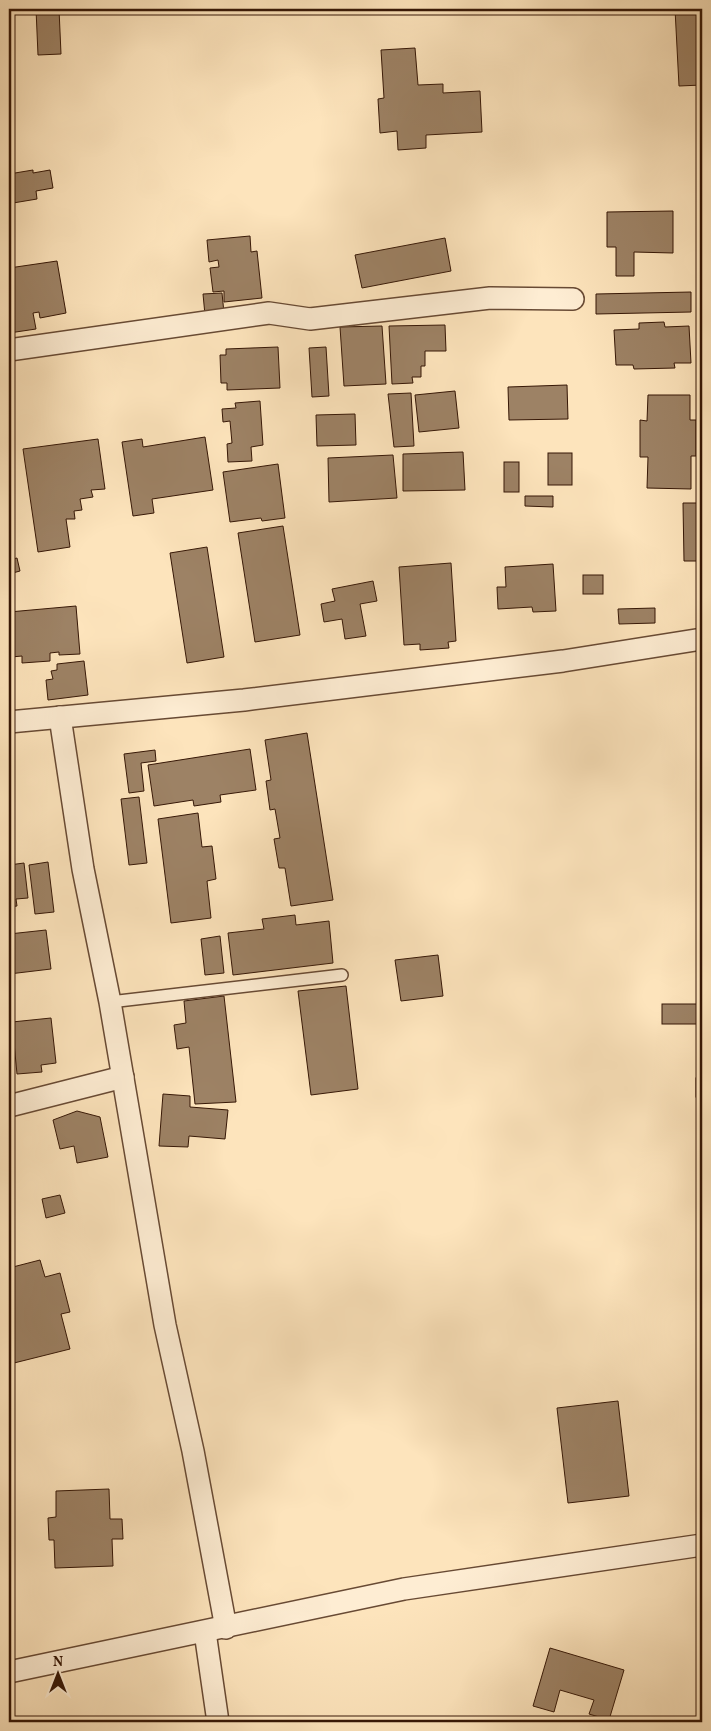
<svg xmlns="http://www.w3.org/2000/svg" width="711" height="1731" font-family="Vollkorn,serif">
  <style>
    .building { fill: #9d8265; stroke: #361706 }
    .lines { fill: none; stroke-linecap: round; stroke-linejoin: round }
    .service-casing { stroke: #684a34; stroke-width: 14 }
    .minor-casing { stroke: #684a34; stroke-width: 24 }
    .service { stroke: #feedd3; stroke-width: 11 }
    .minor { stroke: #feedd3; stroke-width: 21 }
  </style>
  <rect width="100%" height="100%" fill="#fde4bc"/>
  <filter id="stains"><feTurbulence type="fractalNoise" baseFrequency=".004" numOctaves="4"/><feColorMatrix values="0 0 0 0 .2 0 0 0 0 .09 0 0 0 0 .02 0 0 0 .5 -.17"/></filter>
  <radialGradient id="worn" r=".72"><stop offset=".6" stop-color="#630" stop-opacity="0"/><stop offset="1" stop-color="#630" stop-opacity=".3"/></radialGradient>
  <g class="building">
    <path d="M36 9H59L61 54 38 55Z"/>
    <path d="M675 9H698L702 85 679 86Z"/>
    <path d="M415 48 418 85 443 84V93L480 91 482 132 426 135V148L398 150 397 131 380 133 378 99 384 98 381 50Z"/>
    <path d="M33 170V173L50 170 53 188 36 191 37 199 13 203 9 174Z"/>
    <path d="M673 211V253L634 252V276H616V247H607V212Z"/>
    <path d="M250 236 251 252 257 251 262 298 224 302V291L213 292 210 268 219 267 218 260 209 262 207 240Z"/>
    <path d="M445 238 451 271 362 288 355 255Z"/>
    <path d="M57 261 66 313 40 318 39 312 33 313 36 329 9 333V268Z"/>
    <path d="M691 292V312L596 314V294Z"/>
    <path d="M222 293 224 313 205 315 203 294Z"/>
    <path d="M664 322 665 327 689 326 691 363H674L675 368 634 369 633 365H616L614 330 639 329V323Z"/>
    <path d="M445 325 446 351H425V366H421V377H412L413 383 392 384 389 326Z"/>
    <path d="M382 326 386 384 344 386 340 327Z"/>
    <path d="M278 347 280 388 227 390V383H221L220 355H226V349Z"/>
    <path d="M326 347 329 396 312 397 309 348Z"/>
    <path d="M567 385 568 419 509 420 508 387Z"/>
    <path d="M455 391 459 428 419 432 415 395Z"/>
    <path d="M411 393 414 446 394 447 388 394Z"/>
    <path d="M648 395H690V420H696V456H691V489L647 488 648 457H640V420L647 421Z"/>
    <path d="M260 401 263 445 251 447 252 461 228 462 227 444 232 443 230 421 223 422 222 409 236 408 235 403Z"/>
    <path d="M355 414 356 445 317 446 316 415Z"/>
    <path d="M205 437 213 490 152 499 154 513 133 516 122 442 142 439 143 447Z"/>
    <path d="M98 439 105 489 91 490 93 497 80 499 82 510 74 511 75 519H66L70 547 38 552 23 449Z"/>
    <path d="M463 452 465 490 403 491V454Z"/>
    <rect x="548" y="453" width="24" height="32"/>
    <path d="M393 455 397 498 329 502 328 458Z"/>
    <rect x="504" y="462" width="15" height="30"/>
    <path d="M278 464 285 518 262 521 261 518 230 522 223 472Z"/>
    <path d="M525 496H553V507L525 506Z"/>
    <path d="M683 503H702V561H684Z"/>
    <path d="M283 526 300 635 255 642 238 533Z"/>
    <path d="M207 547 224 657 187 663 170 553Z"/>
    <path d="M17 558 20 571 9 574V560Z"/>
    <path d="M451 563 456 641 448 642 449 648 420 650V644L404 645 399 567Z"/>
    <path d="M553 564 556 611 533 612 532 607 498 609 497 587H506L505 567Z"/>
    <rect x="583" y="575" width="20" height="19"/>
    <path d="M373 581 377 601 360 604 366 636 345 639 342 619 324 622 321 604 335 601 332 589Z"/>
    <path d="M76 606 80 654 59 655V652L50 653V661L22 663V656L11 657 9 612Z"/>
    <path d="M655 608V623L619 624 618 609Z"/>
    <path d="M84 661 88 695 48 700 46 680 53 679 51 671 57 670V664Z"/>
    <path d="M307 733 333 900 291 906 285 868H279L274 839 280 838 275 809 270 810 266 781 271 780 265 740Z"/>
    <path d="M250 749 256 790 220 795 221 802 194 806 193 800 154 806 148 765Z"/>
    <path d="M155 750 156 761 141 763 144 791 129 793 124 754Z"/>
    <path d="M139 797 147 863 129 865 121 799Z"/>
    <path d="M198 813 202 847 212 846 216 879 207 881 211 918 171 923 158 819Z"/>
    <path d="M48 862 54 912 35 914 29 865Z"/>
    <path d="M24 863 28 898 16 899 17 906 9 907V865Z"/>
    <path d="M295 915 296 925 329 921 333 963 233 975 228 933 264 929 262 919Z"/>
    <path d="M46 930 51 969 9 974V934Z"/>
    <path d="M220 936 224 973 205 975 201 939Z"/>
    <path d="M438 955 443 996 401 1001 395 960Z"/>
    <path d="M346 986 358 1089 311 1095 298 991Z"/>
    <path d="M224 996 236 1102 195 1104 189 1047 177 1049 174 1025 186 1023 184 1001Z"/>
    <rect x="662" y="1004" width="40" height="20"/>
    <path d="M51 1018 56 1063 41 1065 42 1072 17 1074 12 1022Z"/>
    <path d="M698 1045H702V1064H697Z"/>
    <path d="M9 1061H11L13 1083H9Z"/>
    <rect x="696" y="1078" width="6" height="19"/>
    <path d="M163 1094 190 1096V1107L228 1110 225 1139 189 1136 188 1147 159 1146Z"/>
    <path d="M77 1111 100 1117 108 1157 77 1163 74 1146 60 1149 53 1120Z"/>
    <path d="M60 1195 65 1213 46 1218 42 1199Z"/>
    <path d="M40 1260 45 1277 60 1273 70 1312 61 1314 70 1349 10 1364 9 1268Z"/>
    <path d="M618 1401 629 1496 568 1503 557 1408Z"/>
    <path d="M109 1489 110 1519H122L123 1539H112L113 1566 55 1568 54 1540H49L48 1518 56 1517V1491Z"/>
    <path d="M550 1648 624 1670 609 1720 589 1714 594 1700 560 1690 554 1712 533 1706Z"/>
  </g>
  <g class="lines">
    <defs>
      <path id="service" d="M110 1002 342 975"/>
      <g id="minor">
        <path d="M9 350 269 313 310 319 490 298 573 299"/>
        <path d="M60 717 83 869 110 1002 165 1325 193 1451 226 1628"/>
        <path d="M9 722 244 700 563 661 702 639"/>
        <path d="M9 1106 123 1077"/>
        <path d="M205 1632 218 1722"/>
        <path d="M9 1672 404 1589 702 1545"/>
      </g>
    </defs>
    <use href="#service" class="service-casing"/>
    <use href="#minor" class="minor-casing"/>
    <use href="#service" class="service"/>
    <use href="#minor" class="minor"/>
  </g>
  <rect width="711" height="1731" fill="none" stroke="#fde4bc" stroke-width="30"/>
  <rect x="10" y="10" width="691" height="1711" fill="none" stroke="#361706" stroke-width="2.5"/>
  <rect x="15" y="15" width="681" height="1701" fill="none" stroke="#361706"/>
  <g transform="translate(58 1674)" stroke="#feedd3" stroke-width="4" paint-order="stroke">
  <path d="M0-4L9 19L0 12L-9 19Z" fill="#361706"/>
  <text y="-8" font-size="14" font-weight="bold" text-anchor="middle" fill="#361706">N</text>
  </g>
  <rect width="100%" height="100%" filter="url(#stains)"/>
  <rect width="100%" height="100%" fill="url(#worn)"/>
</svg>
